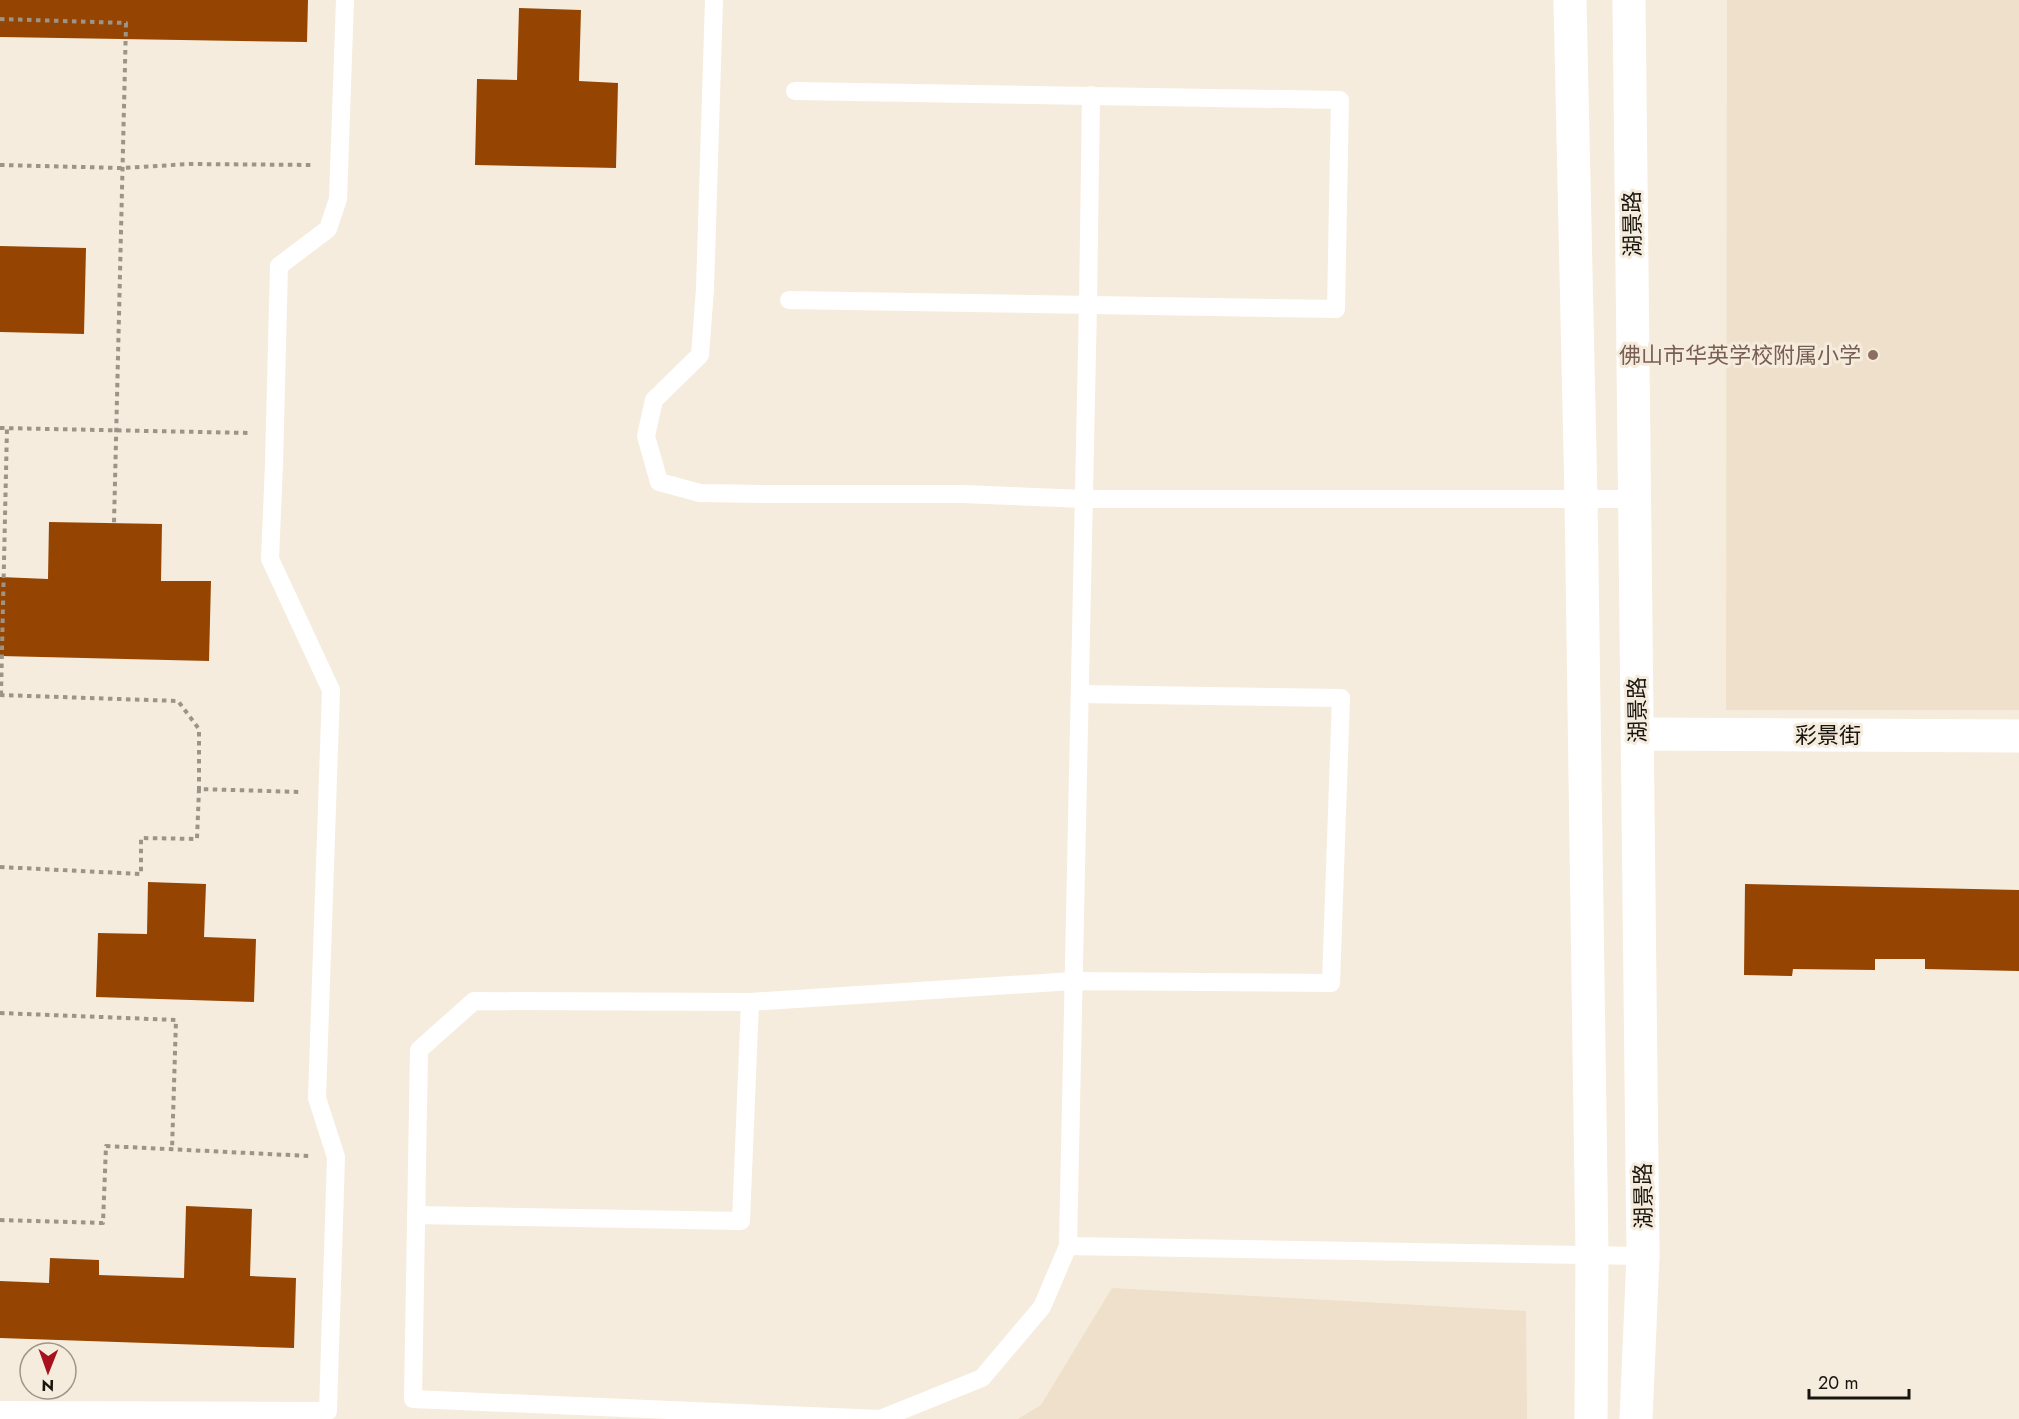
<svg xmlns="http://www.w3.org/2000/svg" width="2019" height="1419" font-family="Jost,'Noto Sans SC',sans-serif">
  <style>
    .built { fill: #eee0ca }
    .building { fill: #954501 }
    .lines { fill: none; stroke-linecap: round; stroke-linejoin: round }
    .path { stroke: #9b9488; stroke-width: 4; stroke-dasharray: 4.5 4.5; stroke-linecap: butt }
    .lane { stroke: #fff; stroke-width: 18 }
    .secondary { stroke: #fff; stroke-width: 33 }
    .education-dot { fill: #8d6e63; stroke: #f6ecdd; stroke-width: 2 }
    .labels { text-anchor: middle; stroke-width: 6; stroke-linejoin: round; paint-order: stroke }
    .street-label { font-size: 22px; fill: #18150f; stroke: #f6ecdd }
    .education-label { font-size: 22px; fill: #785e54; stroke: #f6ecdd; text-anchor: end }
  </style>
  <rect width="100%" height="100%" fill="#f6ecdd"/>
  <g class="built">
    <path d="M1727 0H2019V710H1726Z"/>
    <path d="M1112 1288 1526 1311 1527 1419H1018L1041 1405Z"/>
  </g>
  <g class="building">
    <path d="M0 0H308L307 42 0 37Z"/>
    <path d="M519 8 581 10 579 81 618 83 616 168 475 165 477 79 517 80Z"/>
    <path d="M0 246 86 248 84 334 0 332Z"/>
    <path d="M49 522 162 524 161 581H211L209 661 0 656V577L48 579Z"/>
    <path d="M148 882 206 884 204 937 256 939 254 1002 96 997 98 933 147 934Z"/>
    <path d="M1745 884 2019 890V971L1925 969V959H1875V970L1793 969 1792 976 1744 975Z"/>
    <path d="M186 1206 252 1209 250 1276 296 1278 294 1348 0 1338V1281L49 1283 50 1258 99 1260V1275L184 1278Z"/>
  </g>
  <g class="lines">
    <g class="path">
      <path d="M0 19 126 23 114 523"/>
      <path d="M0 165 122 168 190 164 314 165"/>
      <path d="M0 428 250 433"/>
      <path d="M0 695 178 701 199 729V789"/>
      <path d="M1 695 7 428"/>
      <path d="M0 867 141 874V838L197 839 199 789 301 792"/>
      <path d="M0 1013 176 1020 172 1150"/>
      <path d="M0 1220 103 1223 106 1146 309 1156"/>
    </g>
    <g class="lane">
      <path d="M714 0 705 289 700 355 654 400 646 436 659 482 700 493 762 494H962L1084 499H1635"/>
      <path d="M1091 95 1088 304 1068 1246 1643 1256"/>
      <path d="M789 300 1336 309 1340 100 795 91"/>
      <path d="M416 1215 741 1221 750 1002"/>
      <path d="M1068 1246 1042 1307 982 1378 880 1419 413 1399 419 1050 474 1001 750 1002 1073 981 1331 983 1341 698 1081 694"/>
      <path d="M0 1410 328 1411 336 1157 317 1098 331 690 270 559 274 464 279 266 328 229 338 199 345 0"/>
    </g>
    <g class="secondary">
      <path d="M1570 0 1581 499 1592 1254 1591 1419"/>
      <path d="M1629 0 1643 1256 1636 1419"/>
      <path d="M1638 734 2019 736"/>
    </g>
  </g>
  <circle class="education-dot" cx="1873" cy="355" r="6"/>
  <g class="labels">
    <g class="street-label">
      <text transform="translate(1632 224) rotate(-91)" y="8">湖景路</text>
      <text transform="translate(1637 710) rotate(-91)" y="8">湖景路</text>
      <text x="1828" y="743">彩景街</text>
      <text transform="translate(1643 1196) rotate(-91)" y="8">湖景路</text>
    </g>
    <g class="education-label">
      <text x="1861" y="363">佛山市华英学校附属小学</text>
    </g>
  </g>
  <g transform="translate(48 1371) rotate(181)"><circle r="28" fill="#f6ecdd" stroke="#9d968b" stroke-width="1.5"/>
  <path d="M0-4.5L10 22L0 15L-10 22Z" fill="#a7101d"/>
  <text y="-9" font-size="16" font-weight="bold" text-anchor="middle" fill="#18150f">N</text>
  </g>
  <path d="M1809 1389v9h100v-9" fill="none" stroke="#18150f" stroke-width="3"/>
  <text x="1818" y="1389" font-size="18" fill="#18150f" stroke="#f6ecdd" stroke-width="4.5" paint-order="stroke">20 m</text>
</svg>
